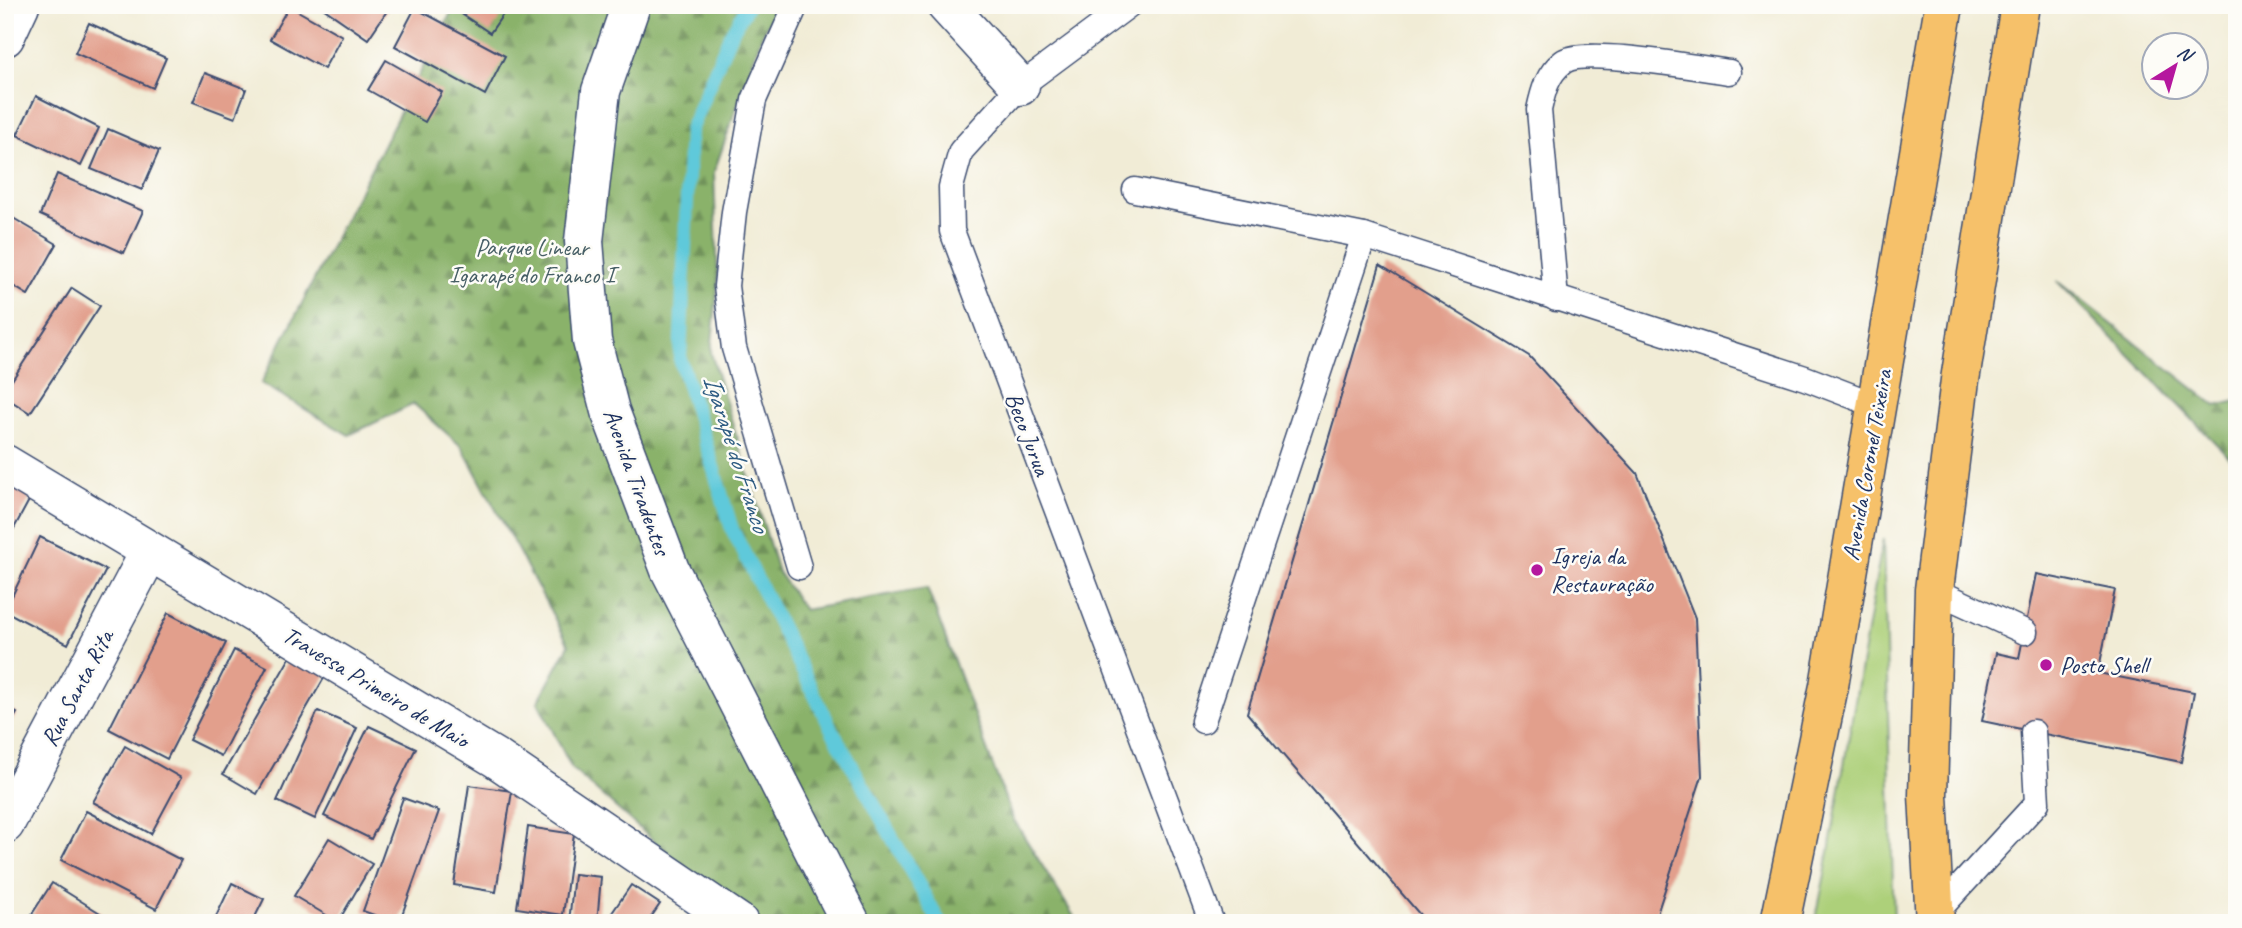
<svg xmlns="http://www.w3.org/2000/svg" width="2242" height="928" font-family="Caveat,sans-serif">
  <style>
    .green { fill: #add07a; stroke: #64806c; stroke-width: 2 }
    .forest { fill: url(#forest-firs); stroke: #527064; stroke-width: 2 }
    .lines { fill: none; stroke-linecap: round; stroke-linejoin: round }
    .stream { stroke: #5fc9da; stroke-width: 14 }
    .building { fill: #e29f8c }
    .service-casing { stroke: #3b4b70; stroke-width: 27 }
    .minor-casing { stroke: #3b4b70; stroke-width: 41 }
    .trunk-casing { stroke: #3b4b70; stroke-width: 41 }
    .service { stroke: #fff; stroke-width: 24 }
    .minor { stroke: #fff; stroke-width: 38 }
    .trunk { stroke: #f6c16b; stroke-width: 38 }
    .poi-dot { fill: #b5179e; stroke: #fdfcf7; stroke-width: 2.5 }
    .labels { text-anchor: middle; stroke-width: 5; stroke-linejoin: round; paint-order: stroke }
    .park-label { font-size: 24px; fill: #475f66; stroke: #fdfcf7 }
    .street-label { font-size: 24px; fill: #1b2f5e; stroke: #fdfcf7 }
    .poi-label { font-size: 24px; fill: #1b2f5e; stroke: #fdfcf7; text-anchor: start }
    .water-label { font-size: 26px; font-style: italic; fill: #2f5d83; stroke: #fdfcf7 }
  </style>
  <defs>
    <pattern id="forest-firs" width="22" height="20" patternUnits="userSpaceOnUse" patternTransform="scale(1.75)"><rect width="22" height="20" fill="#8ab26a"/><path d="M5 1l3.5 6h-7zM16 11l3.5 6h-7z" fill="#70915a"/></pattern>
  </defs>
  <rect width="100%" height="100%" fill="#fdfcf7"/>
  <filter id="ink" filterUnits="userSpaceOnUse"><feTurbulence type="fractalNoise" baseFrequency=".0143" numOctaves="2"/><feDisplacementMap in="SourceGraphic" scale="14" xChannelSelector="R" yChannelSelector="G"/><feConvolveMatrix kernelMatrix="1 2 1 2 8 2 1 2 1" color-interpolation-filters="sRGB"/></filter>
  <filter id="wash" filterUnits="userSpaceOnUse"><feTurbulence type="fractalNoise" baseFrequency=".00686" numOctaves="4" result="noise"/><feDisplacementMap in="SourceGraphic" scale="28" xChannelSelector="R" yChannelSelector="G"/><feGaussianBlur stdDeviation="1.57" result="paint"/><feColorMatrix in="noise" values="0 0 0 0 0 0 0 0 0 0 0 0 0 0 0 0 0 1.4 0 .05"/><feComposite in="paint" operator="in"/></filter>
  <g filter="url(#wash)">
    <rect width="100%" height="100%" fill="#f1ecd6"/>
    <path class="green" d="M1883 539 1894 923H1815L1826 869Z"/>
    <g class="forest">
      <path d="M455 5H778L763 32 714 172 718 283 711 353 778 572 804 610 927 588 1012 817 1078 923H747L572 769 538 702 569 645 462 447 414 404 349 435 261 383Z"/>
      <path d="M2057 281 2216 406 2237 401V465Z"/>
    </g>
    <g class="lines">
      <path class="stream" d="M748 5 730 35 690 130 680 359 732 529 832 730 940 923"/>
    </g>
    <g id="blocks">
      <g class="building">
        <path d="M324 5H391L368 39 323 8Z"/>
        <path d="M448 5H506L508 7 490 33Z"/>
        <path d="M289 6 342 36 324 69 270 39Z"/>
        <path d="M415 8 505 56 485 95 395 46Z"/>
        <path d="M89 23 166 58 153 88 75 53Z"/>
        <path d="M386 60 442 92 425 122 368 90Z"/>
        <path d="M205 73 246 89 235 118 193 102Z"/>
        <path d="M36 96 99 128 81 166 17 135Z"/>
        <path d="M108 129 159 151 142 190 91 169Z"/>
        <path d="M57 174 143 211 124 253 40 215Z"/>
        <path d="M8 215 57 244 28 295 5 281V219Z"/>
        <path d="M1380 265 1529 356 1637 473 1695 618 1702 776 1654 923H1427L1247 713Z"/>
        <path d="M72 288 100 306 30 413 5 397V391Z"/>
        <path d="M5 481 32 495 5 545Z"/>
        <path d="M40 537 106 570 68 644 5 611Z"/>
        <path d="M2036 574 2115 590 2098 673 2194 692 2181 762 1982 721 1996 653 2019 658Z"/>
        <path d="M168 613 226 643 167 759 109 729Z"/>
        <path d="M234 650 267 667 221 756 189 740Z"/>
        <path d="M292 654 327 673 257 794 223 774Z"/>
        <path d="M5 706 17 713 5 733Z"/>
        <path d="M318 711 357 728 315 819 277 801Z"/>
        <path d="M369 726 416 748 371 839 324 816Z"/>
        <path d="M125 746 181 778 151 834 93 802Z"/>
        <path d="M469 785 512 791 496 892 454 885Z"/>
        <path d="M403 798 439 811 399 923H396L363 911Z"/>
        <path d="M86 811 181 860 156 909 61 860Z"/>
        <path d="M528 827 574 834 563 915 517 908Z"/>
        <path d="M329 838 372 864 338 922 294 896Z"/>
        <path d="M574 874 601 877 597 923H569Z"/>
        <path d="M52 883 116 923H45L32 914Z"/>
        <path d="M232 883 264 899 252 923H213Z"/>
        <path d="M631 885 660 904 647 923H605Z"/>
      </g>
    </g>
  </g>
  <g filter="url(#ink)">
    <use href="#blocks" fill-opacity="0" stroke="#3b4b70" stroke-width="2"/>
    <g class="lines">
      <defs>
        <g id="service">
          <path d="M796 5 754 100 734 212 726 286 734 348 799 567"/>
          <path d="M1129 5 1020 86 961 151 951 187 952 231 1212 923"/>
          <path d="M1135 190 1364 236"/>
          <path d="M1556 299 1539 110C1543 92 1547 74 1563 62 1583 47 1699 68 1729 72"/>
          <path d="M1934 590 2025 632"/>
          <path d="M1203 721 1364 236 1805 378 1878 406"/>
          <path d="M1934 915 2037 803 2033 732"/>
        </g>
        <g id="minor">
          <path d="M631 5 601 91 584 241 592 341 610 411 670 570 851 923"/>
          <path d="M946 5 1020 86"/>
          <path d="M5 37 20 5"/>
          <path d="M5 464 497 759 739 923"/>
          <path d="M5 824 149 553"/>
        </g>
        <g id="trunk">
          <path d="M1780 923 1829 686 1944 5"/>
          <path d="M1935 923 1928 795 1934 590 1960 380 2020 5"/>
        </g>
      </defs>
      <use href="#service" class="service-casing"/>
      <use href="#minor" class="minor-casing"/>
      <use href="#trunk" class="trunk-casing"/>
      <use href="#service" class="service"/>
      <use href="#minor" class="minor"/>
      <use href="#trunk" class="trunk"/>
    </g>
  </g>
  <g class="poi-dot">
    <circle cx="1537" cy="570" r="7"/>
    <circle cx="2046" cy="665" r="7"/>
  </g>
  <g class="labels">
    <g class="park-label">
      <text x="532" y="255">Parque Linear<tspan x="532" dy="28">Igarapé do Franco I</tspan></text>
    </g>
    <g class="street-label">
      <text transform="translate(1028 434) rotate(69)" y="8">Beco Jurua</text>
      <text transform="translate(1867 465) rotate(-80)" y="8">Avenida Coronel Teixeira</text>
      <text transform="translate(637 482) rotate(70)" y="8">Avenida Tiradentes</text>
      <text transform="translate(376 687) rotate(31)" y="8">Travessa Primeiro de Maio</text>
      <text transform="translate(77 688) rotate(-62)" y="8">Rua Santa Rita</text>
    </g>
    <g class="poi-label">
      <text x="1551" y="564">Igreja da<tspan x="1551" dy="28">Restauração</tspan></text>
      <text x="2060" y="673">Posto Shell</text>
    </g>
    <g class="water-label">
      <text transform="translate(737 453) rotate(72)" y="9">Igarapé do Franco</text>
    </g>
  </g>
  <rect width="2242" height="928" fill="none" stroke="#fdfcf7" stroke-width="28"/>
  <g transform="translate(2175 66) rotate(37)"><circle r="33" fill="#fdfcf7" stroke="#a3aaba" stroke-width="2"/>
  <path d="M0-5L12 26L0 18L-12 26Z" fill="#b5179e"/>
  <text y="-10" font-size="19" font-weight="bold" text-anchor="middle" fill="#1b2f5e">N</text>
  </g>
</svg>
